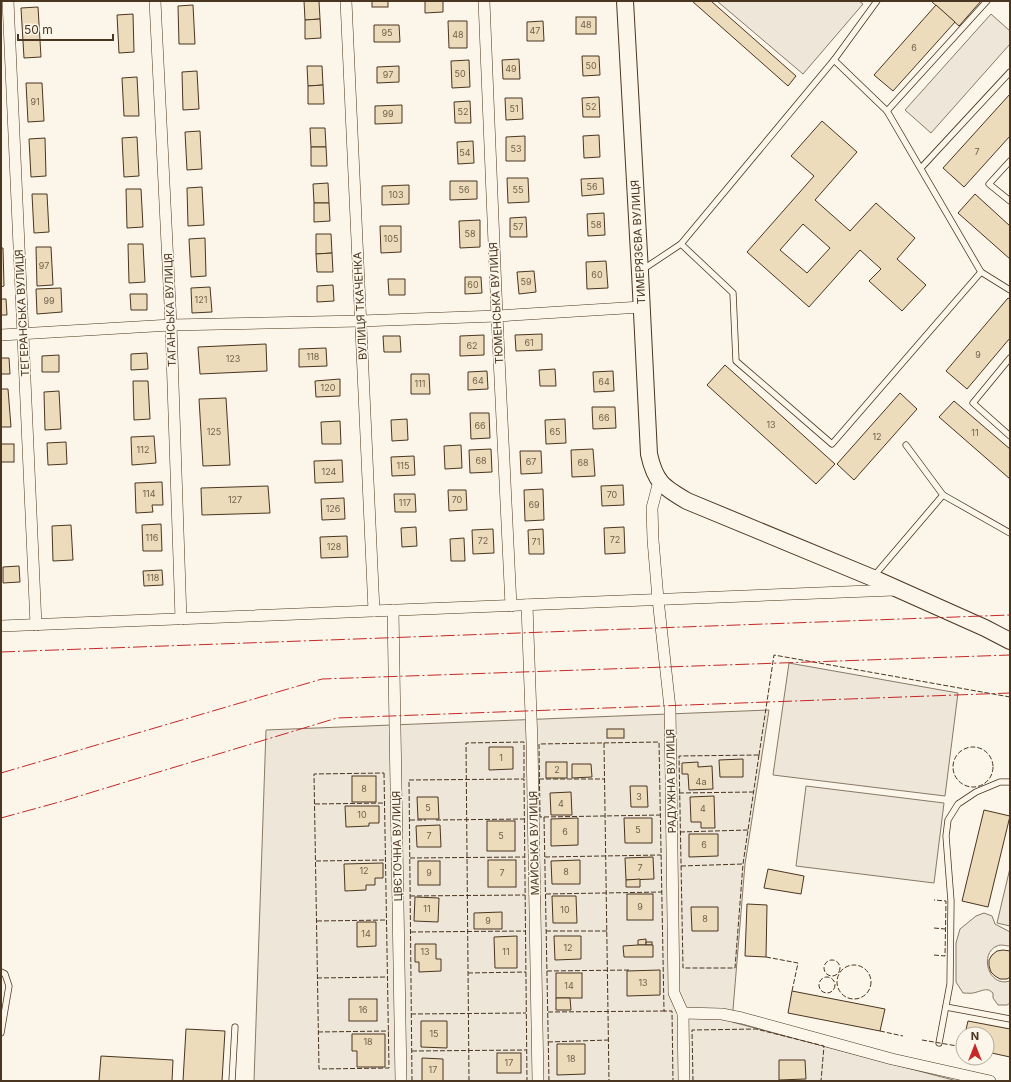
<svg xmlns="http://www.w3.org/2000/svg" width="1011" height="1082" font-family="Inter,sans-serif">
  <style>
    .green { fill: #ede6d9; stroke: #887966 }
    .building { fill: #ecdcbc; stroke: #4a3520; fill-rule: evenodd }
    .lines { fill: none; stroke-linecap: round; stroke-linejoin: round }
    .lane-casing { stroke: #4a3520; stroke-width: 7 }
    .street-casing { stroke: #4a3520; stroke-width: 12 }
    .secondary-casing { stroke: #4a3520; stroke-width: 18 }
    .lane { stroke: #fbf6e9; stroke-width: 5.5 }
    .street { stroke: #fbf6e9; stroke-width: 11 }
    .secondary { stroke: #fbf6e9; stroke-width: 16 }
    .fence { stroke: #4a3520; stroke-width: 1; stroke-dasharray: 5 2; stroke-linecap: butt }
    .power { stroke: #c62828; stroke-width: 1; stroke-dasharray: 14 3 2 3; stroke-linecap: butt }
    .labels { text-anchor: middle; stroke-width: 3; stroke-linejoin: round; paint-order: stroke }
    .number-label { font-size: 9px; fill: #725f47 }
    .street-label { font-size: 11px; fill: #4a3520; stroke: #fbf6e9 }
  </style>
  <rect width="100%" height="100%" fill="#fbf6e9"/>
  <g class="green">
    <path d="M717 1H859L863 4 803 74Z"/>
    <path d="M991 14 1010 31V44L931 133 905 110Z"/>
    <path d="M789 663 958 693 945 796 773 775Z"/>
    <path d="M769 710 745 864 732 1022 957 1081H254L266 730Z"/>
    <path d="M806 786 944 803 934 883 796 866Z"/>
    <path d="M1010 868V926L997 923Z"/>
    <path d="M984 913 992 916 995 924 1010 932V946C1006 946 1001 944 997 946 979 953 988 988 1010 981V1003L1007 1005H998L993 998V993L989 990C984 989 981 991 977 992 972 994 968 993 963 993L956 982V943L960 929 976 916Z"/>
  </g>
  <g class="building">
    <path d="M304 1H319L320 19 305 20Z"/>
    <rect x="372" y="1" width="16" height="6"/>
    <path d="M425 1H443V12L425 13Z"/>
    <path d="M692 1H711L796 76 788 86Z"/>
    <path d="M931 1H981L959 26Z"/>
    <path d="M193 5 195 44H179L178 6Z"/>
    <path d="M936 5 955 22 893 91 874 75Z"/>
    <path d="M38 7 41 57 24 58 21 8Z"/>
    <path d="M133 14 134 52 119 53 117 15Z"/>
    <rect x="576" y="17" width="20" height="17"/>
    <path d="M320 19 321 38 305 39V20Z"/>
    <path d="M448 21H467V48H449Z"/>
    <path d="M543 21 544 41H527V22Z"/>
    <path d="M374 25H399L400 42H374Z"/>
    <path d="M582 56H599L600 75 583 76Z"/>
    <path d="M519 59 520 79H503L502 60Z"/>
    <path d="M469 60 470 87 452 88 451 61Z"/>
    <path d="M307 66H322L323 85 308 86Z"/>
    <path d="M399 66V82L377 83V67Z"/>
    <path d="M197 71 199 109 183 110 182 72Z"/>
    <path d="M137 77 139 116H124L122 78Z"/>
    <path d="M26 83H42L44 121 28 122Z"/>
    <path d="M323 85 324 104H308V86Z"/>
    <path d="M1010 94V136L964 187 943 168Z"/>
    <path d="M599 97 600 117H583L582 98Z"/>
    <path d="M505 98H522L523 119 506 120Z"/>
    <path d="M470 101 471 123H455L454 102Z"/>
    <path d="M402 105V123L375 124V106Z"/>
    <path d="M822 121 857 152 815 200 850 231 876 203 915 238 897 259 926 285 902 311 869 281 881 269 860 250 809 307 747 252 814 176 791 156ZM803 224 830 248 807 273 780 250Z"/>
    <path d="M310 128H325L326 147H311Z"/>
    <path d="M200 131 202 169 187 170 185 132Z"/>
    <path d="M599 135 600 157 584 158 583 136Z"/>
    <path d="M525 136V161H506V137Z"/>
    <path d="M137 137 139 176 124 177 122 138Z"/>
    <path d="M45 138 46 176 31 177 29 139Z"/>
    <path d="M473 141 474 163 458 164 457 142Z"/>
    <path d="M311 147H326L327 166H311Z"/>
    <path d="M507 178H528L529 202 508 203Z"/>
    <path d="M603 178 604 194 582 196 581 179Z"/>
    <path d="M450 181H477V199L450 200Z"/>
    <path d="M328 183 329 203H314L313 184Z"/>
    <path d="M409 185V204L382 205V186Z"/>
    <path d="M202 187 204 225 188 226 187 188Z"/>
    <path d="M126 189H141L143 227 127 228Z"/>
    <path d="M32 194H47L49 232 34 233Z"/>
    <path d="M975 194 1010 226V259L958 213Z"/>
    <path d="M314 203H329L330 221 314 222Z"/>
    <path d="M604 213 605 235 588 236 587 214Z"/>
    <path d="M526 217 527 237H510V218Z"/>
    <path d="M480 220V247L460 248 459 221Z"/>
    <path d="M380 226H401V252L381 253Z"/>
    <path d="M316 234H331L332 253 316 254Z"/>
    <path d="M205 238 206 276 191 277 189 239Z"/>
    <path d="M128 244H143L145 282 129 283Z"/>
    <path d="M36 247H51L53 285 37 286Z"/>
    <path d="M1 248H3L4 286 1 287Z"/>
    <path d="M332 253 333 272H317L316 254Z"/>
    <path d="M606 261 608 288 587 289 586 262Z"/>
    <path d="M534 271 536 292 519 294 517 272Z"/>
    <path d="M465 277H481L482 293 465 294Z"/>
    <path d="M388 279H405V295H389Z"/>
    <path d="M333 285 334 301 317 302V286Z"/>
    <path d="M210 287 212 312 192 313 191 288Z"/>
    <path d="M61 288 62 312 37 314 36 289Z"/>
    <path d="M130 294H147V310H131Z"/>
    <path d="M1008 298 1010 299V338L967 389 946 371Z"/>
    <path d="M1 299H6L7 315H1Z"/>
    <path d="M542 334V350L516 351 515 335Z"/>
    <path d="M484 335V355L460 356V336Z"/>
    <path d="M383 336H400L401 352H384Z"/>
    <path d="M266 344 267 371 200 374 198 347Z"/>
    <path d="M326 348 327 366 299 367V349Z"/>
    <path d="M147 353 148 369 131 370V354Z"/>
    <path d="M59 355V372H42V356Z"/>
    <path d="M1 358H9L10 374H1Z"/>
    <path d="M725 365 835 464 816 484 707 385Z"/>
    <path d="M555 369 556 386H540L539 370Z"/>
    <path d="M487 371 488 389 468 390V372Z"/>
    <path d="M613 371 614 391 594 392 593 372Z"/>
    <path d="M411 374H429L430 394H411Z"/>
    <path d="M340 379V396L316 397 315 381Z"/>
    <path d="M133 381H148L150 419 134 420Z"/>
    <path d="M1 389H8L11 427H1Z"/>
    <path d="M59 391 61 429 45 430 44 392Z"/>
    <path d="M900 393 917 409 854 480 837 464Z"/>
    <path d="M226 398 230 465 203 466 199 399Z"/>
    <path d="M954 401 1010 449V479L939 417Z"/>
    <path d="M592 407H615L616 428 593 429Z"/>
    <path d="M470 413H489L490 438 471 439Z"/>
    <path d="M407 419 408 440 392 441 391 420Z"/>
    <path d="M565 419 566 443 546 444 545 420Z"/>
    <path d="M340 421 341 444H322L321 422Z"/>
    <path d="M154 436 156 463 132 465 131 437Z"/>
    <path d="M66 442 67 464 48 465 47 443Z"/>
    <rect x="1" y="444" width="13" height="18"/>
    <path d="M461 445 462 468 445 469 444 446Z"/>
    <path d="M491 449 492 472 470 473 469 450Z"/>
    <path d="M593 449 595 476 572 477 571 450Z"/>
    <path d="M520 451H541L542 473 521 474Z"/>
    <path d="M414 456 415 475 392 476 391 457Z"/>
    <path d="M342 460 343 482 315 483 314 461Z"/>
    <path d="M162 482 163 505H152L153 512 136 513 135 483Z"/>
    <path d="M623 485 624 505 602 506 601 486Z"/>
    <path d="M268 486 270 513 202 515 201 488Z"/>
    <path d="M543 489 544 520 525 521 524 490Z"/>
    <path d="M448 490H466L467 510 449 511Z"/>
    <path d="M394 494H415L416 512H395Z"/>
    <path d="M344 498 345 519 322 520 321 499Z"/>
    <path d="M161 524 162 551H143L142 525Z"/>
    <path d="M71 525 73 560 53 561 52 526Z"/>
    <path d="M416 527 417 546 402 547 401 528Z"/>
    <path d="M624 527 625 553 605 554 604 528Z"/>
    <path d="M493 529 494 553 473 554 472 530Z"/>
    <path d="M543 529 544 554H529L528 530Z"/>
    <path d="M347 536 348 557 321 558 320 537Z"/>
    <path d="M464 538 465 561H451L450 539Z"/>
    <path d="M19 566 20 582 3 583V567Z"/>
    <path d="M162 570 163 585 144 586 143 571Z"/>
    <rect x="607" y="729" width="17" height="9"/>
    <path d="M489 747H513V769L489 770Z"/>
    <path d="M743 759V777H720L719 760Z"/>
    <rect x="546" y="762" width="21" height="16"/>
    <path d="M698 762V767L712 766 713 789 689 790 688 774H682V763Z"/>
    <path d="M572 764H591L592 777 572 778Z"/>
    <rect x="352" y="776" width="24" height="26"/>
    <path d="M630 786H647L648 807H631Z"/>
    <path d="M571 792 572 815H551L550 793Z"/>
    <path d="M714 796 715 828H701V822H691L690 797Z"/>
    <path d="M417 797H438L439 819H418Z"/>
    <path d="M345 806H379V823H369V826L346 827Z"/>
    <path d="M984 810 1010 816 988 907 962 901Z"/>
    <path d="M578 818V845L551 846V819Z"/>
    <path d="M624 818H652V843H625Z"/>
    <rect x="487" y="821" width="28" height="30"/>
    <path d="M440 825 441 847H417L416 826Z"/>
    <path d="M689 834H718V856L689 857Z"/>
    <path d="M653 857 654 879 626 880 625 858Z"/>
    <rect x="488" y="860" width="28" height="27"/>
    <path d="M580 860V884H552L551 861Z"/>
    <rect x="418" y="861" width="22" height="24"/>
    <path d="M383 863V878H375V885H366V890L345 891 344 864Z"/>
    <path d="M768 869 804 876 801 894 764 888Z"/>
    <path d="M640 879V887H626V880Z"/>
    <rect x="627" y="894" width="26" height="26"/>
    <path d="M552 896H576L577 923H553Z"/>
    <path d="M415 897 439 898 438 922 414 921Z"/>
    <path d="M747 904 767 905 766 957 745 956Z"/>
    <path d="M691 907H718V931H692Z"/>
    <path d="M502 912V929H474V913Z"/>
    <path d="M357 922H376V946L357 947Z"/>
    <path d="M517 936V968H495L494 937Z"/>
    <path d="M554 936H581V959L555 960Z"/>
    <path d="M646 939V945H638V940Z"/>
    <rect x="646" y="942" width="6" height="3"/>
    <path d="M415 944H436V959H441V971L419 972V962H415Z"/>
    <path d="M638 945H653V957H624L623 946Z"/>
    <path d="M1003 950 1010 951V977L1007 979H1000L995 976 991 972 989 966V960L992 955 997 951Z"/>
    <path d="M660 970V995L627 996V971Z"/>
    <rect x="556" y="973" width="26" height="25"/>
    <path d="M792 991 885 1009 880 1031 788 1013Z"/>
    <path d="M556 998H570L571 1010H556Z"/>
    <rect x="349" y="999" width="28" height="22"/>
    <path d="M421 1021H447V1048L421 1047Z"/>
    <path d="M968 1021 1010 1029V1057L987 1052V1034H965Z"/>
    <path d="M186 1029 225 1031 222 1081H183Z"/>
    <path d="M352 1034H385V1067H357V1051H352Z"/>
    <path d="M557 1044H585V1074L557 1075Z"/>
    <rect x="497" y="1053" width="24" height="20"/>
    <path d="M101 1056 173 1060 172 1081H99Z"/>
    <path d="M422 1058 443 1059V1081H422Z"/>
    <path d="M779 1060H805L806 1079 779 1080Z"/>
  </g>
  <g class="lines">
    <defs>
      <g id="lane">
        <path d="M877 1 834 60 887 111 987 1"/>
        <path d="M1010 161 989 184 1010 201"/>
        <path d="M921 168 1010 72"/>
        <path d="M681 244 834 60"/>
        <path d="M642 270 681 244 733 293 736 361 832 444 981 272 887 111"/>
        <path d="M981 272 1010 290"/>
        <path d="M1010 358 973 403 1010 436"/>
        <path d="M943 495 1010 533"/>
        <path d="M874 576 943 495 906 445"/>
        <path d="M1 972 5 974 9 986 1 1033"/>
        <path d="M946 1007 1010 1019"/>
        <path d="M939 1043 950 984 951 901 946 836 948 820 958 804 976 792 1000 782H1010"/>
        <path d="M232 1081 235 1027"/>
      </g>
      <g id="street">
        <path d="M8 1 36 625"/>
        <path d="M155 1 171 325 181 619"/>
        <path d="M346 1 374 611"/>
        <path d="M484 1 497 316 511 606"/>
        <path d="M1 335 171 325 360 321 497 316 641 307"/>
        <path d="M659 481 652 508 653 540 658 599 670 708 674 993 683 1013 684 1081"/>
        <path d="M527 605 532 743 538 1081"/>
        <path d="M393 610 401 1081"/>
        <path d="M1 626 894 590"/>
        <path d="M683 1013 722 1014 742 1018 892 1059 990 1081"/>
      </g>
      <path id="secondary" d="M625 1 640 272 649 454C655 482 663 487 687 501L873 578 985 628 1010 641"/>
    </defs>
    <use href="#lane" class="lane-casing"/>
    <use href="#street" class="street-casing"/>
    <use href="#secondary" class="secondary-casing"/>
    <use href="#lane" class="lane"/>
    <use href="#street" class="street"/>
    <use href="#secondary" class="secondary"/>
    <g class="fence">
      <path d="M604 743 609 1081"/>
      <circle cx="973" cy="767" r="20"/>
      <path d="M759 755 743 864 735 968H683L679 756Z"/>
      <path d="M759 755 774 655 1010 697"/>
      <path d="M384 773 389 1068 319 1069 314 774Z"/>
      <path d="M539 779H605"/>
      <path d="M679 793 753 792"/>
      <path d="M315 804 385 803"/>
      <path d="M544 817 661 815"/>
      <path d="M410 820H426"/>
      <path d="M436 820 524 819"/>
      <path d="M680 832 748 830"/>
      <path d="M545 857 661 855"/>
      <path d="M410 858 525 857"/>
      <path d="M316 861 386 860"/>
      <path d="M681 866 743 864"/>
      <path d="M546 894 662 892"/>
      <path d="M410 896 525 895"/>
      <path d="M317 921 387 920"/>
      <path d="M934 928 945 929"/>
      <path d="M546 931H607"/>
      <path d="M411 932 525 931"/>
      <path d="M934 955 945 956 946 901 934 900"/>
      <path d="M766 957 798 963 792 991"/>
      <circle cx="832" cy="968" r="8"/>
      <circle cx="854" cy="982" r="17"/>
      <path d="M547 971 631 970"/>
      <path d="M468 973 526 972"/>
      <circle cx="827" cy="985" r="8"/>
      <path d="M317 978 388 977"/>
      <path d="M548 1012 666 1011"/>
      <path d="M411 1014 526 1013"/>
      <path d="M880 1031 903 1036"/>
      <path d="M318 1032 389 1031"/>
      <path d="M922 1040 963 1047"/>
      <path d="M548 1042 609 1040"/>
      <path d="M412 1051 526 1050"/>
      <path d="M412 1081 409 780 524 779 527 1081"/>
      <path d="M469 1081 466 743 524 742V779"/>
      <path d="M549 1081 544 817H540L539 744 659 742 664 1011H672L673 1081"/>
      <path d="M693 1081 692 1030 756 1029 824 1046 821 1081"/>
    </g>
    <g class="power">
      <path d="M1 652 1010 615"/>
      <path d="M1 773 322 679 1010 655"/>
      <path d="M1 818 63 801 337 718 1010 693"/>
    </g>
  </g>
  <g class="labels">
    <g class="number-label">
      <text x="586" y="28">48</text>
      <text x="535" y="34">47</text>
      <text x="387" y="36">95</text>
      <text x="458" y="38">48</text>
      <text x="914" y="51">6</text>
      <text x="591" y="69">50</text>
      <text x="511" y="72">49</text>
      <text x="460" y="77">50</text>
      <text x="388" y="78">97</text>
      <text x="35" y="105">91</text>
      <text x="591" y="110">52</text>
      <text x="514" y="112">51</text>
      <text x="463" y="115">52</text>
      <text x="388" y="117">99</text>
      <text x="516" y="152">53</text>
      <text x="977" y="155">7</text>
      <text x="465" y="156">54</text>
      <text x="592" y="190">56</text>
      <text x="464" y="193">56</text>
      <text x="518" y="193">55</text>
      <text x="396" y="198">103</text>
      <text x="596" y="228">58</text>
      <text x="518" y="230">57</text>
      <text x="470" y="237">58</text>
      <text x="391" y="242">105</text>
      <text x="44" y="269">97</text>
      <text x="597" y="278">60</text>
      <text x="526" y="285">59</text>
      <text x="473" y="288">60</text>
      <text x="201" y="303">121</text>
      <text x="49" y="304">99</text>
      <text x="529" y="346">61</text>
      <text x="472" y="349">62</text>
      <text x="978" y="358">9</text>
      <text x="313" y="360">118</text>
      <text x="233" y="362">123</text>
      <text x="478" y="384">64</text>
      <text x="604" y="385">64</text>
      <text x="420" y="387">111</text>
      <text x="328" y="391">120</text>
      <text x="604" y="421">66</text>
      <text x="771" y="428">13</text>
      <text x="480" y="429">66</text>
      <text x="214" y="435">125</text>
      <text x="555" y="435">65</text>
      <text x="975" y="436">11</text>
      <text x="877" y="440">12</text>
      <text x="143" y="453">112</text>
      <text x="481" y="464">68</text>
      <text x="531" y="465">67</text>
      <text x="583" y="466">68</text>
      <text x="403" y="469">115</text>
      <text x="329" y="475">124</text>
      <text x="149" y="497">114</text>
      <text x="612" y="498">70</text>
      <text x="235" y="503">127</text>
      <text x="457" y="503">70</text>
      <text x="405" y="506">117</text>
      <text x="534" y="508">69</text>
      <text x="333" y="512">126</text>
      <text x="152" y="541">116</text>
      <text x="615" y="543">72</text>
      <text x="483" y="544">72</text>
      <text x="536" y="545">71</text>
      <text x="334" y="550">128</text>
      <text x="153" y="581">118</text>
      <text x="501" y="761">1</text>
      <text x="557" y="773">2</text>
      <text x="701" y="785">4а</text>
      <text x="364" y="792">8</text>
      <text x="639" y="800">3</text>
      <text x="561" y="807">4</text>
      <text x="428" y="811">5</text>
      <text x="703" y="812">4</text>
      <text x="362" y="818">10</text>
      <text x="638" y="833">5</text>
      <text x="565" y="835">6</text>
      <text x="429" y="839">7</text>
      <text x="501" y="839">5</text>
      <text x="704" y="848">6</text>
      <text x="640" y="871">7</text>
      <text x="364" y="874">12</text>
      <text x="566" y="875">8</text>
      <text x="429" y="876">9</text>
      <text x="502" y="876">7</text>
      <text x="640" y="910">9</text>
      <text x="427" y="912">11</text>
      <text x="565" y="913">10</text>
      <text x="705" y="922">8</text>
      <text x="488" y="924">9</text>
      <text x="366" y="937">14</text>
      <text x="568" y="951">12</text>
      <text x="425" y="955">13</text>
      <text x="506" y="955">11</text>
      <text x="643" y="986">13</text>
      <text x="569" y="989">14</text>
      <text x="363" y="1013">16</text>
      <text x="434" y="1037">15</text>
      <text x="368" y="1045">18</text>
      <text x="571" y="1062">18</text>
      <text x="509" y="1066">17</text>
      <text x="433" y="1073">17</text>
    </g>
    <g class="street-label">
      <text transform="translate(638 242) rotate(-93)" y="4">ТИМЕРЯЗЄВА ВУЛИЦЯ</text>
      <text transform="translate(496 303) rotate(-93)" y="4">ТЮМЕНСЬКА ВУЛИЦЯ</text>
      <text transform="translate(360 306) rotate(-93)" y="4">ВУЛИЦЯ ТКАЧЕНКА</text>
      <text transform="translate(170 310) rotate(-92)" y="4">ТАГАНСЬКА ВУЛИЦЯ</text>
      <text transform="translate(22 313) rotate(-93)" y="4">ТЕГЕРАНСЬКА ВУЛИЦЯ</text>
      <text transform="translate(671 781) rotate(-91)" y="4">РАДУЖНА ВУЛИЦЯ</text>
      <text transform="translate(534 843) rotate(-91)" y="4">МАЙСЬКА ВУЛИЦЯ</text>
      <text transform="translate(397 846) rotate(-91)" y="4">ЦВЄТОЧНА ВУЛИЦЯ</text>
    </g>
  </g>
  <rect width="1011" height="1082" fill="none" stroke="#4a3520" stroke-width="4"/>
  <g transform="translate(975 1046)"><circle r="19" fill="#fbf6e9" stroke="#b4a999"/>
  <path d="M0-3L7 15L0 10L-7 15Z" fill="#c62828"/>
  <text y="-6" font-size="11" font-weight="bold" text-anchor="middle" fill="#4a3520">N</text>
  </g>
  <path d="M18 34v6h95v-6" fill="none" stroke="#4a3520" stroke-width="2"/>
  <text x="24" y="34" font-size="12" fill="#4a3520" stroke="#fbf6e9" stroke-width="3" paint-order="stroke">50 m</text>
</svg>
